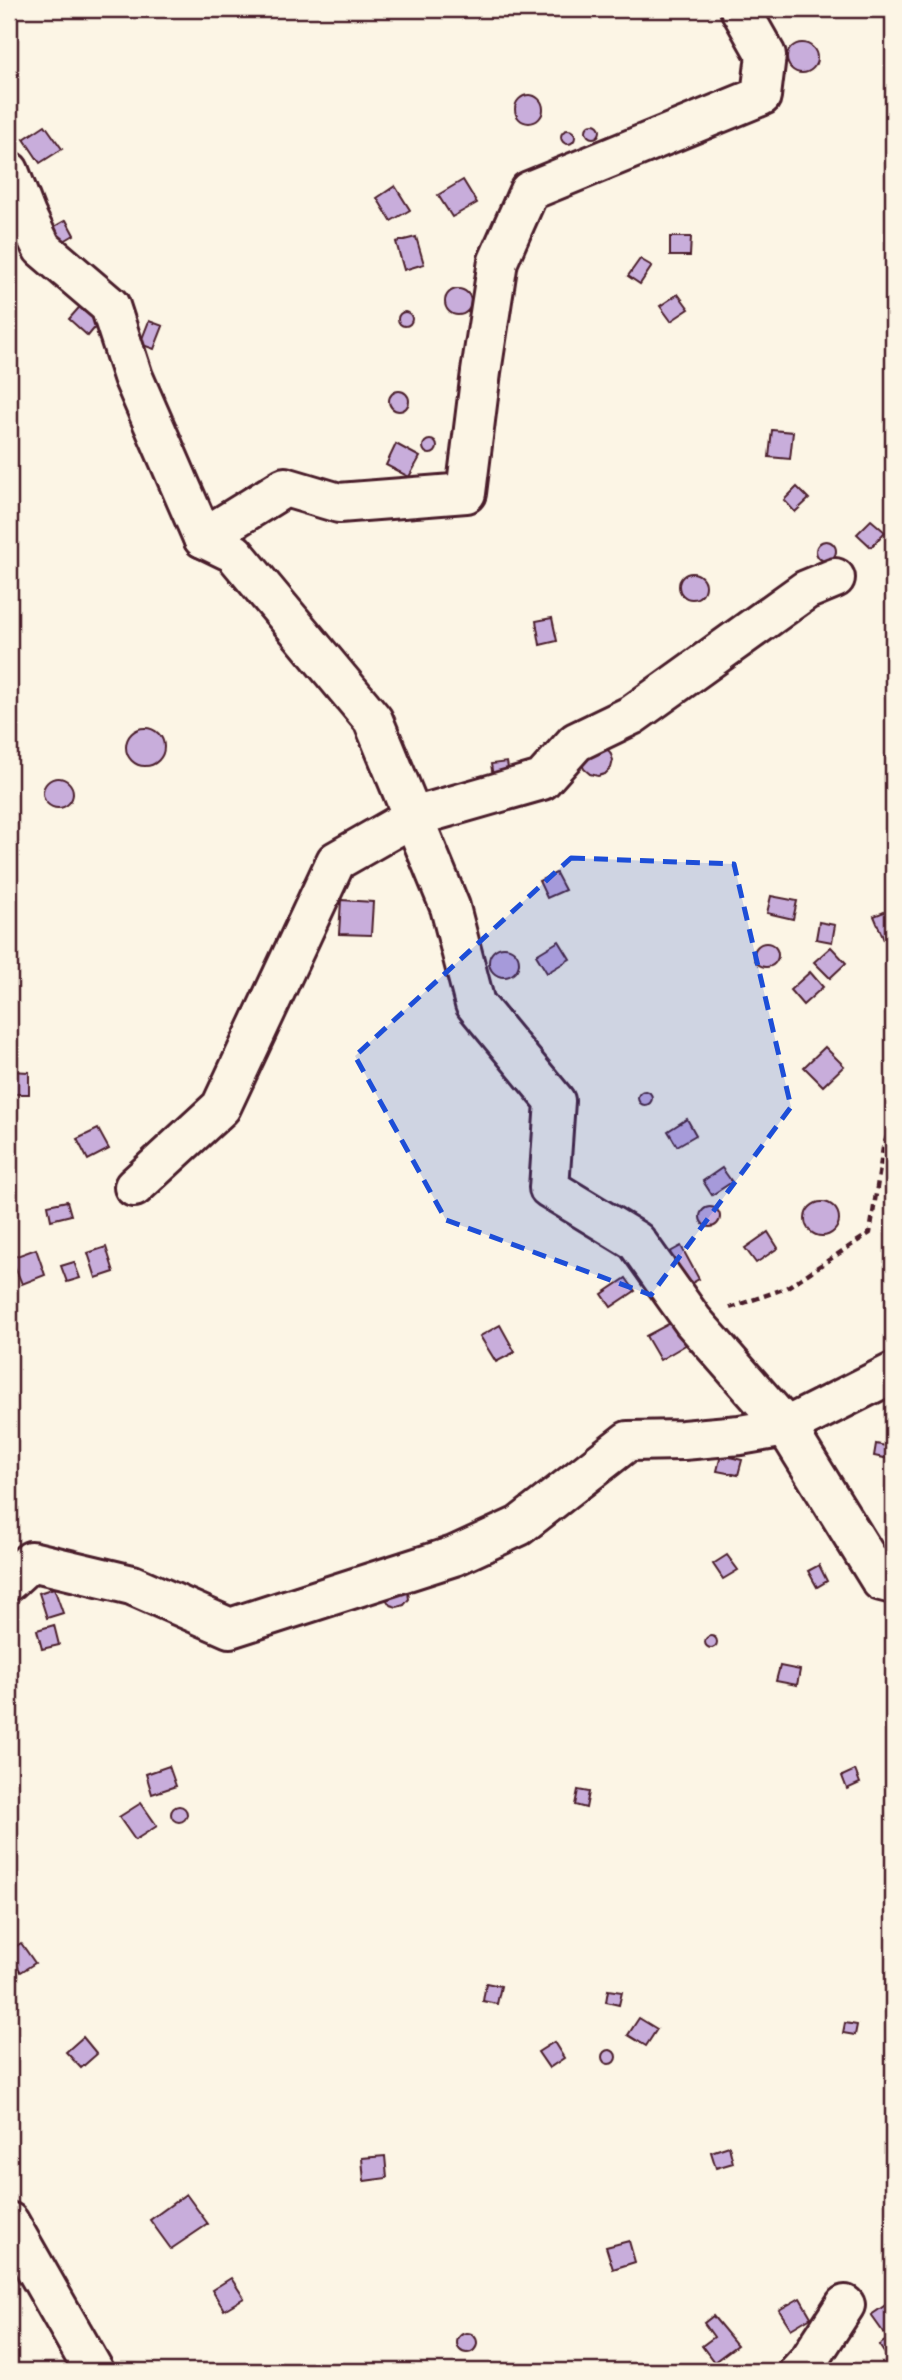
<svg xmlns="http://www.w3.org/2000/svg" width="902" height="2380" font-family="'Comic Neue',sans-serif">
  <style>
    .building { fill: #c8addb; stroke: #4a1f2b; stroke-width: 2 }
    .lines { fill: none; stroke-linecap: round; stroke-linejoin: round }
    .minor-casing { stroke: #4a1f2b; stroke-width: 44 }
    .path { stroke: #4a1f2b; stroke-width: 4.5; stroke-dasharray: 7 5; stroke-linecap: butt }
    .minor { stroke: #fcf5e5; stroke-width: 38 }
    .marked { fill: #1d4ed8; fill-opacity: 0.2; stroke: #1d4ed8; stroke-width: 5; stroke-dasharray: 14 9; stroke-linejoin: round }
  </style>
  <rect width="100%" height="100%" fill="#fcf5e5"/>
  <filter id="ink" filterUnits="userSpaceOnUse"><feTurbulence type="fractalNoise" baseFrequency=".0143" numOctaves="2"/><feDisplacementMap in="SourceGraphic" scale="14" xChannelSelector="R" yChannelSelector="G"/><feConvolveMatrix kernelMatrix="1 2 1 2 8 2 1 2 1" color-interpolation-filters="sRGB"/></filter>
  <g filter="url(#ink)">
    <g class="building">
      <circle cx="802" cy="58" r="15"/>
      <circle cx="529" cy="109" r="14"/>
      <circle cx="593" cy="131" r="7"/>
      <path d="M45 125 62 149 40 163 24 139Z"/>
      <circle cx="568" cy="137" r="7"/>
      <path d="M463 180 477 203 452 217 438 195Z"/>
      <path d="M395 186 410 210 391 221 377 198Z"/>
      <path d="M66 220 74 235 59 244 50 229Z"/>
      <path d="M416 237 424 264 404 270 396 242Z"/>
      <path d="M670 237H691L690 256H670Z"/>
      <path d="M640 259 652 266 640 284 628 276Z"/>
      <circle cx="458" cy="302" r="13"/>
      <path d="M678 294 689 309 671 321 660 306Z"/>
      <path d="M84 302 102 319 88 336 69 319Z"/>
      <circle cx="405" cy="319" r="7"/>
      <path d="M149 321 163 326 154 349 140 344Z"/>
      <circle cx="399" cy="401" r="10"/>
      <path d="M772 430 793 432 790 459 769 457Z"/>
      <circle cx="430" cy="447" r="7"/>
      <path d="M396 444 420 457 409 477 386 465Z"/>
      <path d="M797 487 809 499 795 512 784 500Z"/>
      <path d="M871 520 885 532 871 547 857 534Z"/>
      <circle cx="826" cy="551" r="10"/>
      <circle cx="692" cy="586" r="13"/>
      <path d="M552 618 557 641 540 645 536 621Z"/>
      <circle cx="145" cy="747" r="19"/>
      <path d="M604 747 610 752 613 760 611 768 605 774 598 776 590 774 584 769 581 761Z"/>
      <path d="M507 762 510 781 494 783 491 764Z"/>
      <circle cx="58" cy="793" r="15"/>
      <path d="M556 873 565 890 547 898 539 881Z"/>
      <path d="M771 896 797 901 793 919 767 913Z"/>
      <path d="M341 900 373 902 371 935 339 934Z"/>
      <path d="M889 910 893 919V936L884 940 874 916Z"/>
      <path d="M819 922 835 925 832 942 816 939Z"/>
      <path d="M559 941 570 959 547 973 536 955Z"/>
      <circle cx="766" cy="955" r="12"/>
      <path d="M831 947 846 963 830 978 814 962Z"/>
      <circle cx="504" cy="962" r="15"/>
      <path d="M810 972 823 987 803 1005 790 990Z"/>
      <path d="M825 1047 844 1066 823 1086 804 1067Z"/>
      <path d="M9 1071 29 1072V1094H9Z"/>
      <circle cx="645" cy="1098" r="7"/>
      <path d="M687 1119 696 1135 677 1146 668 1131Z"/>
      <path d="M98 1129 109 1149 88 1160 77 1139Z"/>
      <path d="M722 1168 732 1182 712 1195 703 1181Z"/>
      <path d="M67 1201 71 1215 51 1220 48 1205Z"/>
      <circle cx="822" cy="1219" r="17"/>
      <circle cx="710" cy="1217" r="10"/>
      <path d="M768 1232 778 1248 756 1263 745 1248Z"/>
      <path d="M681 1246 699 1279 681 1289 663 1256Z"/>
      <path d="M106 1247 114 1272 96 1278 88 1253Z"/>
      <path d="M36 1249 45 1275 22 1284 11 1258Z"/>
      <path d="M74 1262 80 1278 67 1282 61 1266Z"/>
      <path d="M626 1278 635 1291 611 1307 602 1294Z"/>
      <path d="M676 1320 689 1343 660 1360 646 1336Z"/>
      <path d="M500 1325 515 1352 496 1362 480 1336Z"/>
      <path d="M876 1444 891 1447 889 1459 874 1456Z"/>
      <path d="M721 1455 742 1460 738 1475 717 1471Z"/>
      <path d="M727 1555 738 1570 723 1579 713 1564Z"/>
      <path d="M819 1565 827 1581 817 1587 808 1571Z"/>
      <path d="M404 1585 408 1592 409 1599 404 1605 397 1607 390 1605 386 1599 385 1591Z"/>
      <path d="M54 1588 63 1613 47 1618 39 1593Z"/>
      <path d="M54 1625 59 1645 42 1649 37 1630Z"/>
      <circle cx="711" cy="1642" r="6"/>
      <path d="M780 1666 800 1670 797 1685 776 1681Z"/>
      <path d="M169 1766 176 1786 152 1794 146 1774Z"/>
      <path d="M855 1770 860 1783 847 1789 842 1776Z"/>
      <path d="M578 1790 589 1792 586 1808 575 1805Z"/>
      <path d="M141 1803 157 1826 135 1840 119 1817Z"/>
      <circle cx="179" cy="1814" r="8"/>
      <path d="M21 1943 35 1963 21 1972 9 1954V1951Z"/>
      <path d="M486 1983 501 1986 497 2004 483 2001Z"/>
      <path d="M608 1990 622 1992 619 2005 606 2002Z"/>
      <path d="M639 2018 657 2029 646 2046 628 2035Z"/>
      <path d="M845 2023 857 2025 855 2035 843 2033Z"/>
      <path d="M83 2037 97 2054 81 2068 66 2052Z"/>
      <path d="M554 2042 564 2058 549 2068 538 2052Z"/>
      <circle cx="609" cy="2057" r="7"/>
      <path d="M729 2146 733 2163 716 2168 711 2152Z"/>
      <path d="M385 2156 387 2178 364 2181 362 2158Z"/>
      <path d="M186 2194 208 2224 171 2249 150 2220Z"/>
      <path d="M629 2241 635 2262 613 2269 606 2247Z"/>
      <path d="M231 2278 244 2298 224 2310 212 2290Z"/>
      <path d="M800 2298 811 2317 791 2329 779 2310Z"/>
      <path d="M893 2300V2362L891 2363 879 2345 888 2339 871 2315Z"/>
      <path d="M713 2316 737 2345 714 2362 702 2346 714 2337 704 2323Z"/>
      <circle cx="467" cy="2343" r="10"/>
    </g>
    <g class="lines">
      <defs>
        <g id="minor">
          <path d="M9 171 26 215 42 248 110 306 133 377 203 538 234 553 373 720 450 907 475 1004 555 1101 549 1188 636 1241 693 1321 786 1427 881 1581 893 1584"/>
          <path d="M203 538 285 487 339 503 466 493 481 372 498 261 529 191 761 96 766 55 740 9"/>
          <path d="M134 1187 221 1107 336 861 413 817 542 780 576 742 632 715 806 590 835 578"/>
          <path d="M9 1581 31 1561 132 1585 230 1628 454 1556 519 1526 628 1441 683 1440 740 1435 786 1427 893 1373"/>
          <path d="M9 2222 94 2371"/>
          <path d="M799 2371 810 2359 845 2305"/>
        </g>
      </defs>
      <use href="#minor" class="minor-casing"/>
      <path class="path" d="M730 1308 786 1288 870 1233 883 1148 893 1120"/>
      <use href="#minor" class="minor"/>
    </g>
  </g>
  <path class="marked" d="M571 858 734 864 791 1107 651 1295 446 1220 355 1056Z"/>
  <rect width="902" height="2380" fill="none" stroke="#fcf5e5" stroke-width="35"/>
  <rect x="18" y="18" width="867" height="2345" fill="none" stroke="#4a1f2b" stroke-width="2.5" filter="url(#ink)"/>
</svg>
